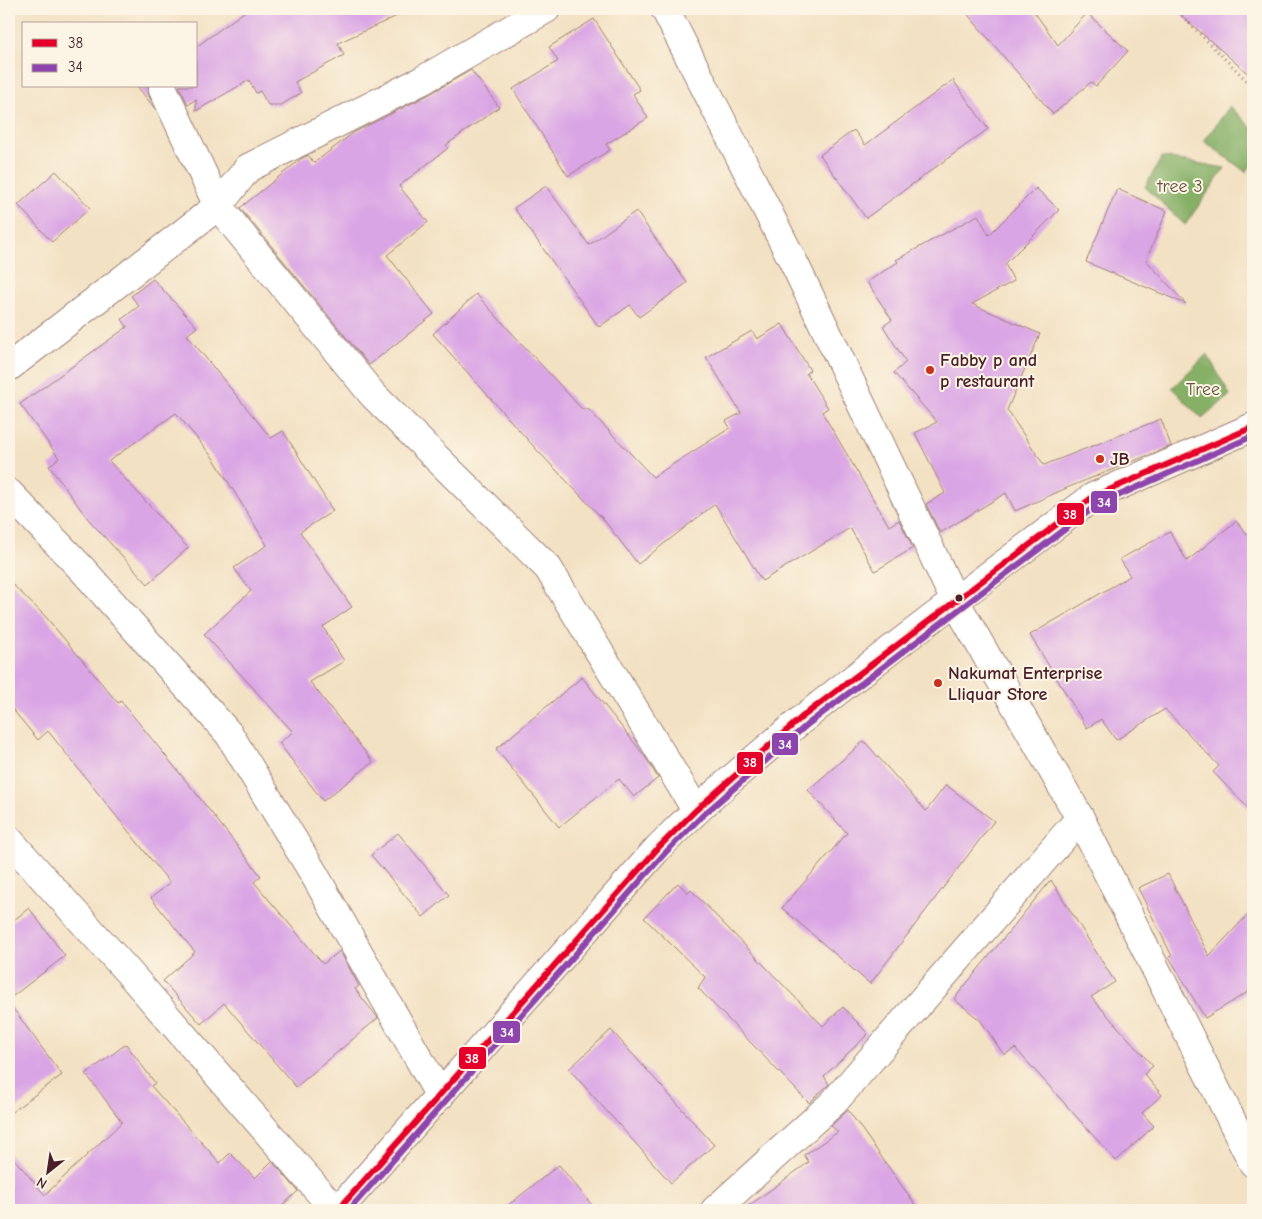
<svg xmlns="http://www.w3.org/2000/svg" width="1262" height="1219" font-family="'Comic Neue',sans-serif">
  <style>
    .forest { fill: #86b066; stroke: #686848 }
    .building { fill: #daa5e5 }
    .lines { fill: none; stroke-linecap: round; stroke-linejoin: round }
    .street-casing { stroke: #9e8077; stroke-width: 30 }
    .secondary-casing { stroke: #9e8077; stroke-width: 30 }
    .path { stroke: #9e8077; stroke-width: 3; stroke-dasharray: 1 4; stroke-linecap: butt }
    .street { stroke: #fff; stroke-width: 28 }
    .secondary { stroke: #fff; stroke-width: 28 }
    .bus-1-casing { stroke: #fcf5e5; stroke-width: 10 }
    .bus-2-casing { stroke: #fcf5e5; stroke-width: 10 }
    .bus-1 { stroke: #e4002b; stroke-width: 6 }
    .bus-2 { stroke: #8e44ad; stroke-width: 6 }
    .poi-dot { fill: #c8321e; stroke: #fcf5e5; stroke-width: 2 }
    .bus-dot { fill: #4a1f2b; stroke: #fcf5e5; stroke-width: 2 }
    .labels { text-anchor: middle; stroke-width: 4; stroke-linejoin: round; paint-order: stroke }
    .park-label { font-size: 18px; fill: #665341; stroke: #fcf5e5 }
    .poi-label { font-size: 18px; font-weight: bold; fill: #4a1f2b; stroke: #fcf5e5; text-anchor: start }
    .line-badge { stroke: #fcf5e5; stroke-width: 2 }
    .badge-label { font-size: 14px; text-anchor: middle; font-weight: bold; fill: #fff }
  </style>
  <rect width="100%" height="100%" fill="#fcf5e5"/>
  <filter id="ink" filterUnits="userSpaceOnUse"><feTurbulence type="fractalNoise" baseFrequency=".02" numOctaves="2"/><feDisplacementMap in="SourceGraphic" scale="10" xChannelSelector="R" yChannelSelector="G"/><feConvolveMatrix kernelMatrix="1 2 1 2 8 2 1 2 1" color-interpolation-filters="sRGB"/></filter>
  <filter id="wash" filterUnits="userSpaceOnUse"><feTurbulence type="fractalNoise" baseFrequency=".0096" numOctaves="4" result="noise"/><feDisplacementMap in="SourceGraphic" scale="20" xChannelSelector="R" yChannelSelector="G"/><feGaussianBlur stdDeviation="1.12" result="paint"/><feColorMatrix in="noise" values="0 0 0 0 0 0 0 0 0 0 0 0 0 0 0 0 0 1.4 0 .05"/><feComposite in="paint" operator="in"/></filter>
  <g filter="url(#wash)">
    <rect width="100%" height="100%" fill="#f3e1c3"/>
    <g class="forest">
      <path d="M1230 106 1253 129V163L1246 172 1204 141Z"/>
      <path d="M1162 157 1225 168 1185 225 1145 187Z"/>
      <path d="M1207 354 1230 395 1202 419 1172 388Z"/>
    </g>
    <g id="blocks">
      <g class="building">
        <path d="M248 9H412L338 43 344 55 295 82 301 93 281 105H268L260 91 256 93 249 80 196 111V99L188 105 179 86H196V47Z"/>
        <path d="M963 9H1032L1058 45 1087 13 1128 51 1096 86 1091 82 1053 114Z"/>
        <path d="M1174 9H1253V78Z"/>
        <path d="M594 19 640 90 633 94 648 118 606 144 610 150 568 176 513 89 558 61 549 47Z"/>
        <path d="M471 70 499 107 446 145 448 148 399 186 428 222 387 255 434 314 369 365 240 208 301 159 308 155 314 163 353 133 428 95Z"/>
        <path d="M953 80 988 129 866 218 820 155 854 130 865 145Z"/>
        <path d="M137 86H148L149 96 156 110Z"/>
        <path d="M56 171 90 208 52 242 18 205Z"/>
        <path d="M546 186 589 245 636 211 687 283 639 317 630 305 599 327 514 208Z"/>
        <path d="M1036 188 1059 210 1005 264 1014 281 972 304 1040 334 1007 410 1044 465 1161 419 1171 446 1069 487 1015 511 1006 493 940 533 926 504 945 493 915 433 937 422 894 373 906 362 883 326 892 320 867 282 898 262 896 260 978 215 989 235Z"/>
        <path d="M1117 189 1167 211 1146 260 1186 304 1086 262Z"/>
        <path d="M153 279 197 327 187 335 271 438 283 431 333 511 300 532 352 607 323 627 344 661 310 682 373 762 323 801 279 743 293 732 204 634 251 591 234 568 267 545 214 459 176 413 109 461 188 548 148 584 88 519 49 466 59 458 20 404 127 327 122 319 139 306 131 296Z"/>
        <path d="M476 294 582 409H588L653 477 730 428 726 421 741 413 706 357 752 331 757 339 782 324 810 370 806 373 828 408 822 412 889 526 899 520 913 548 875 571 850 528 762 581 715 504 638 564 603 519 535 448 433 334Z"/>
        <path d="M1236 521 1253 541V813L1213 772 1219 766 1165 709 1116 740 1101 719 1087 728 1030 635 1130 576 1120 559 1170 532 1187 561Z"/>
        <path d="M9 581 45 616 118 703 121 701 195 792 261 876 254 882 323 964 340 951 359 986 355 989 378 1018 296 1087 224 1003 201 1024 163 981 195 952 151 898 170 883 48 731 38 740 9 705Z"/>
        <path d="M582 677 644 755 658 778 634 797 619 779 559 827 496 749Z"/>
        <path d="M864 741 926 811 946 785 994 821 870 984 782 908 847 833 808 790Z"/>
        <path d="M398 833 449 895 423 917 371 855Z"/>
        <path d="M1168 874 1209 956 1253 909V989L1205 1018 1169 957 1172 956 1138 888Z"/>
        <path d="M1051 880 1115 982 1091 997 1153 1066 1144 1074 1162 1095 1142 1113 1154 1126 1116 1161 1015 1048 1004 1055 981 1021 954 999Z"/>
        <path d="M678 883 688 893 691 890 823 1026 843 1007 868 1034 824 1076 829 1084 809 1103 698 988 705 977 644 918Z"/>
        <path d="M29 908 65 956 9 999V924Z"/>
        <path d="M9 1003 62 1075 9 1114Z"/>
        <path d="M611 1030 714 1145 671 1183 569 1069Z"/>
        <path d="M126 1044 155 1083 151 1086 220 1163 230 1153 255 1178 272 1161 298 1191 282 1206 287 1210H9V1153L45 1195 122 1122 86 1074Z"/>
        <path d="M848 1110 919 1210H743L809 1162 804 1155 838 1132 831 1126Z"/>
        <path d="M559 1165 596 1210H502Z"/>
      </g>
    </g>
  </g>
  <g filter="url(#ink)">
    <use href="#blocks" fill-opacity="0" stroke="#9e8077" stroke-width="1"/>
    <g class="lines">
      <defs>
        <g id="street">
          <path d="M163 89 218 206 373 395 548 568 696 810"/>
          <path d="M9 367 218 206 248 168 421 81 546 9"/>
          <path d="M9 493 83 570 229 734 314 874 440 1096"/>
          <path d="M9 840 130 974 335 1210"/>
          <path d="M338 1210 659 847C750 756 852 679 955 601"/>
          <path d="M715 1210 834 1102 1080 818"/>
        </g>
        <g id="secondary">
          <path d="M665 9 795 265 955 601 1080 818 1253 1163"/>
          <path d="M955 601 1093 497 1253 427"/>
        </g>
      </defs>
      <use href="#street" class="street-casing"/>
      <use href="#secondary" class="secondary-casing"/>
      <path class="path" d="M1175 9 1253 87"/>
      <use href="#street" class="street"/>
      <use href="#secondary" class="secondary"/>
      <defs>
        <path id="bus-1" d="M338 1210 659 847 696 810 802 717 1093 497 1253 427"/>
        <path id="bus-2" d="M349 1210 665 853 702 816 808 724 1097 505 1253 436"/>
      </defs>
      <use href="#bus-1" class="bus-1-casing"/>
      <use href="#bus-2" class="bus-2-casing"/>
      <use href="#bus-1" class="bus-1"/>
      <use href="#bus-2" class="bus-2"/>
    </g>
  </g>
  <g class="poi-dot">
    <circle cx="930" cy="370" r="5"/>
    <circle cx="1100" cy="459" r="5"/>
    <circle cx="938" cy="683" r="5"/>
  </g>
  <circle class="bus-dot" cx="959" cy="598" r="4.5"/>
  <g class="labels">
    <g class="park-label">
      <text x="1180" y="192">tree 3</text>
      <text x="1203" y="395">Tree</text>
    </g>
    <g class="poi-label">
      <text x="940" y="366">Fabby p and<tspan x="940" dy="21">p restaurant</tspan></text>
      <text x="1110" y="465">JB</text>
      <text x="948" y="679">Nakumat Enterprise<tspan x="948" dy="21">Lliquar Store</tspan></text>
    </g>
  </g>
  <g class="line-badge">
    <rect x="1090" y="490" width="28" height="24" rx="5" fill="#8e44ad"/>
    <rect x="1056" y="502" width="29" height="24" rx="5" fill="#e4002b"/>
    <rect x="771" y="732" width="28" height="24" rx="5" fill="#8e44ad"/>
    <rect x="736" y="751" width="28" height="24" rx="5" fill="#e4002b"/>
    <rect x="492" y="1020" width="29" height="24" rx="5" fill="#8e44ad"/>
    <rect x="458" y="1046" width="29" height="24" rx="5" fill="#e4002b"/>
  </g>
  <g class="badge-label">
    <text x="1104" y="507">34</text>
    <text x="1070" y="519">38</text>
    <text x="785" y="749">34</text>
    <text x="750" y="767">38</text>
    <text x="507" y="1037">34</text>
    <text x="472" y="1063">38</text>
  </g>
  <rect width="1262" height="1219" fill="none" stroke="#fcf5e5" stroke-width="30"/>
  <rect x="22" y="22" width="175" height="65" fill="#fcf5e5" stroke="#b59f9b"/>
  <rect x="32" y="39" width="25" height="8" fill="#e4002b" stroke="#b59f9b"/>
  <text x="68" y="48" font-size="15" fill="#4a1f2b">38</text>
  <rect x="32" y="64" width="25" height="8" fill="#8e44ad" stroke="#b59f9b"/>
  <text x="68" y="72" font-size="15" fill="#4a1f2b">34</text>
  <g transform="translate(48 1172) rotate(210)" stroke="#fcf5e5" stroke-width="4" paint-order="stroke">
  <path d="M0-4L9 19L0 12L-9 19Z" fill="#4a1f2b"/>
  <text y="-8" font-size="14" font-weight="bold" text-anchor="middle" fill="#4a1f2b">N</text>
  </g>
</svg>
